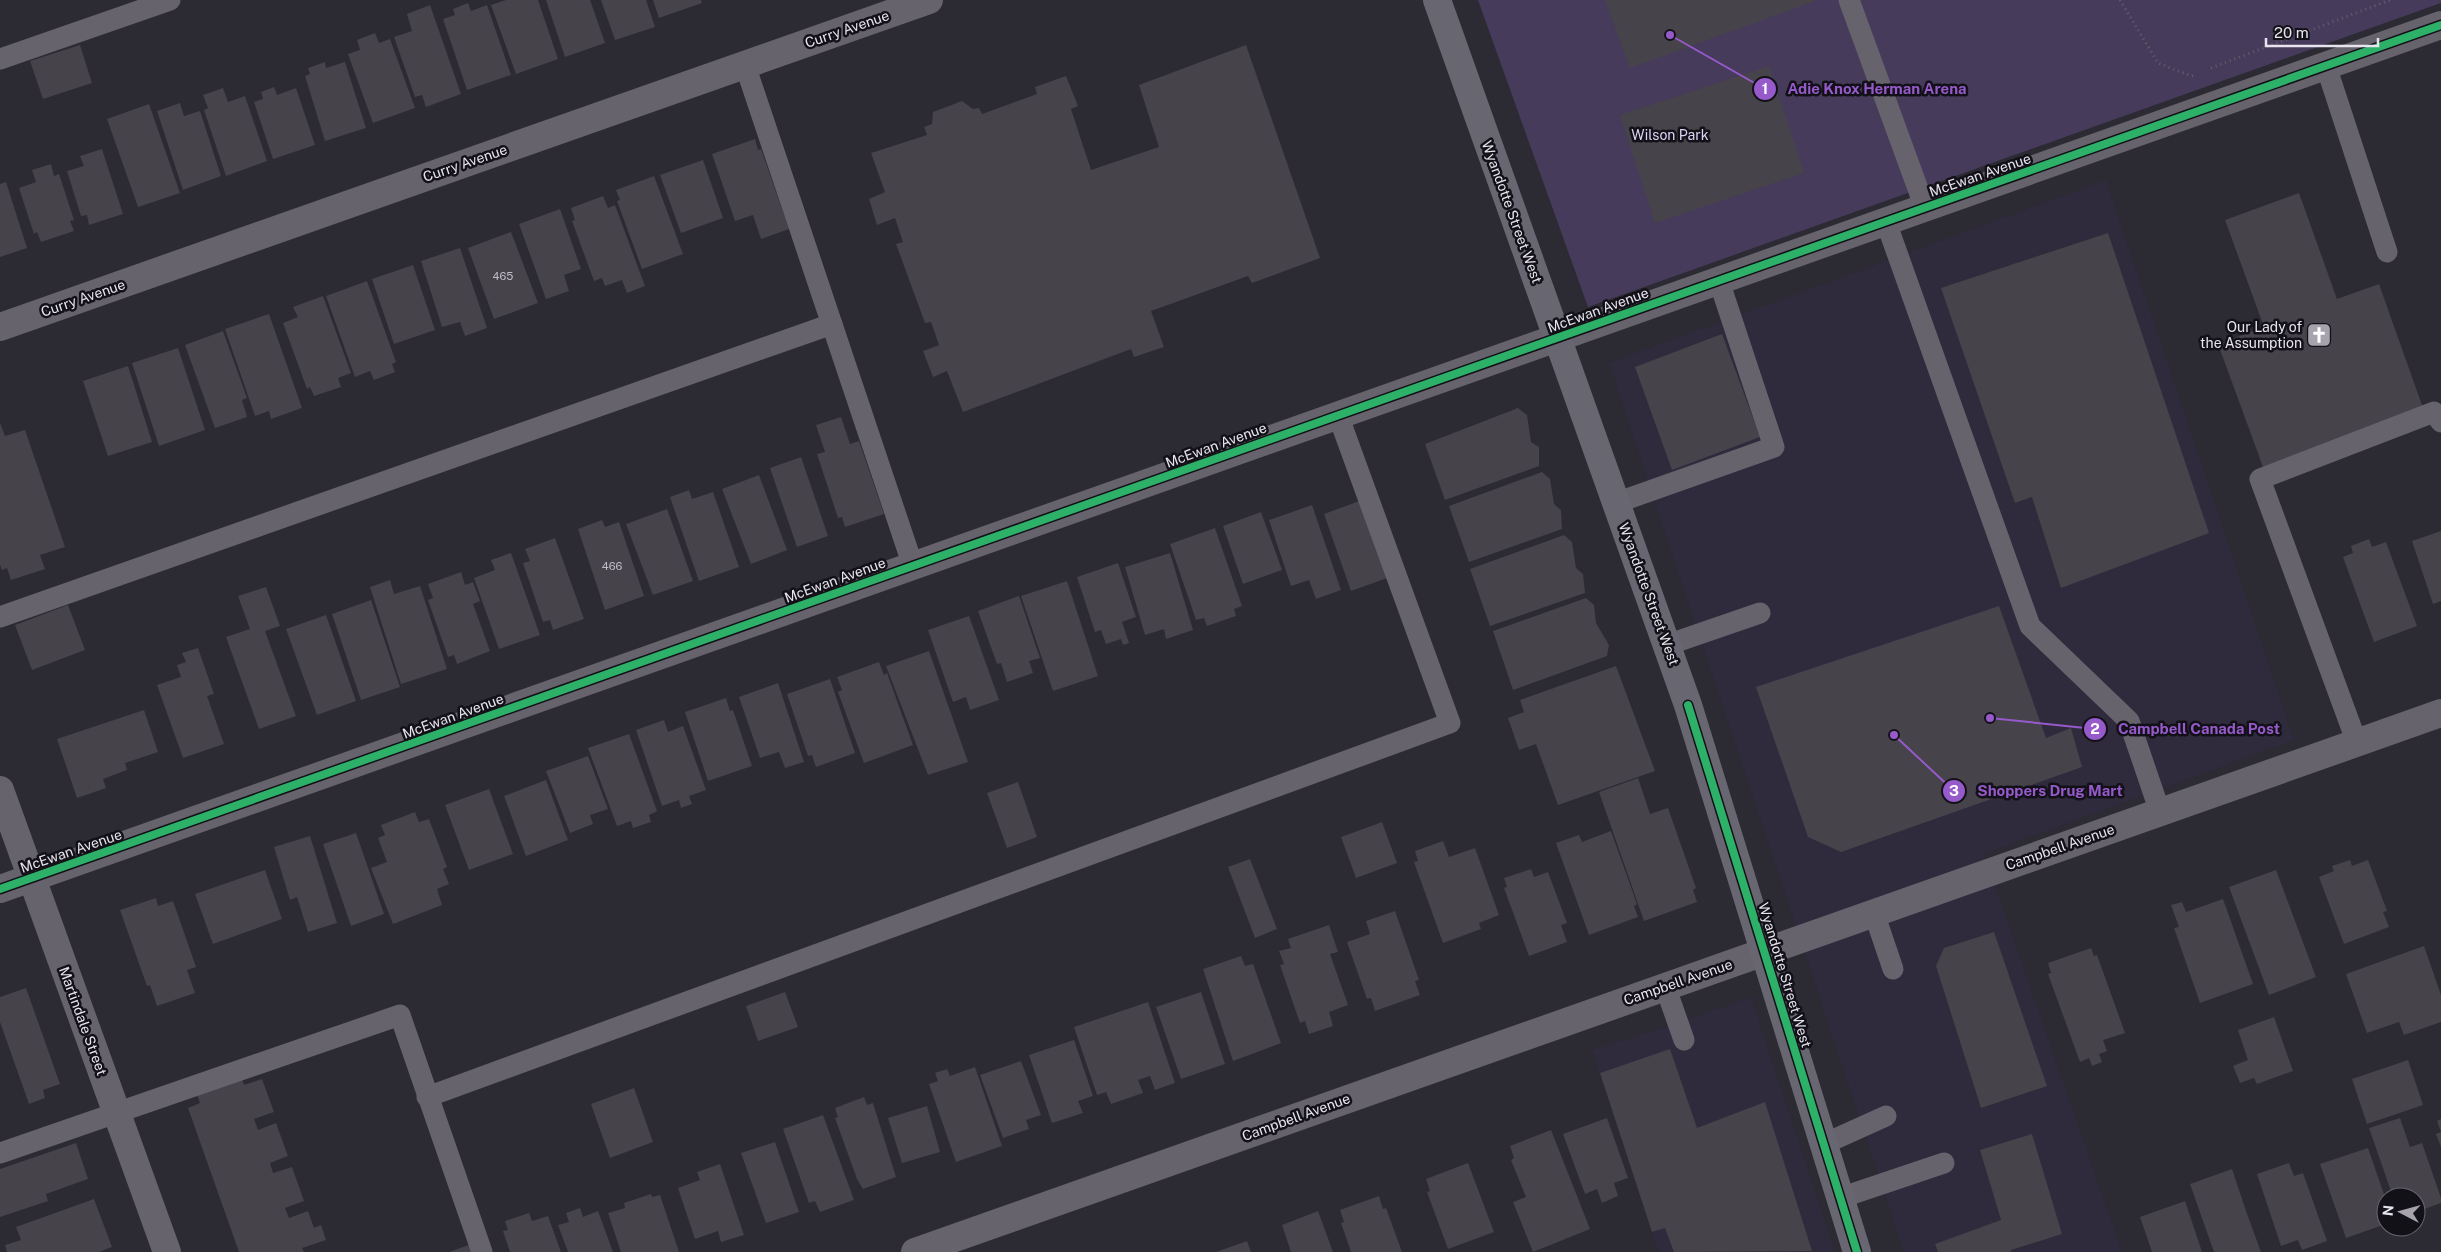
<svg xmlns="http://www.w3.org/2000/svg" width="2441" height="1252" font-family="'Public Sans',sans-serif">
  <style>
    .built { fill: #302a3d }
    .green { fill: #473b5c }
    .building { fill: #46434a }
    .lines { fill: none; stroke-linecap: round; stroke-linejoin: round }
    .path { stroke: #636069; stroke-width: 3; stroke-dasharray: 1 4; stroke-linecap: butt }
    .service { stroke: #66636d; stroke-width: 21 }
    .minor { stroke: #66636d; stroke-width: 28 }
    .tertiary { stroke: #66636d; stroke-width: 28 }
    .secondary { stroke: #686671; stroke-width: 28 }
    .cycleway-casing { stroke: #131118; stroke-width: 11 }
    .cycleway { stroke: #2db169; stroke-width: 8 }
    .labels { text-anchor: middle; stroke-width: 5; stroke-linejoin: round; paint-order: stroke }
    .number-label { font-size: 11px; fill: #c0bcc6 }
    .street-label { font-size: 14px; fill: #e8e4ef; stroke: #131118 }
    .park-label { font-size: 14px; fill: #ded2f7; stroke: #131118 }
    .poi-label { font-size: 14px; fill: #e8e4ef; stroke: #131118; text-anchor: end }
    .leader { fill: none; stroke: #965acb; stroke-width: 2 }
    .callout-dot { fill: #965acb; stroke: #131118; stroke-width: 2 }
    .mark-label { font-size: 15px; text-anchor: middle; font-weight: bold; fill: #fff }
    .callout-label { font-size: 15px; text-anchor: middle; font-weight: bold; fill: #965acb; stroke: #131118; stroke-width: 5; stroke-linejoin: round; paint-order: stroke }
  </style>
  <rect width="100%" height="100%" fill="#2c2a32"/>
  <g class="built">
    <path d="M2106 180 2294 740 1984 854 2122 1252H1904L1609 363Z"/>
    <path d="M1751 997 1835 1252H1659L1592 1050 1666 1027Z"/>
  </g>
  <path class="green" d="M1478 0H2441V3L1588 307Z"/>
  <g class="building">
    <path d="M506 0H538L558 59 516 74 491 5Z"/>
    <path d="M546 0H590L605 43 565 57Z"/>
    <path d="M601 0H646L655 27 615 40Z"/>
    <path d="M653 0H701L702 3 659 18Z"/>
    <path d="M1605 0H1814L1815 1 1630 68Z"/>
    <path d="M468 3 471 11 487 5 511 75 467 90 443 19 455 15 453 9Z"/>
    <path d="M430 5 461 94 426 107 422 95 415 97 394 37 412 31 407 14Z"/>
    <path d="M375 33 379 43 390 39 415 108 373 123 348 54 360 50 357 40Z"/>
    <path d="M80 45 92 83 43 99 30 61Z"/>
    <path d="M1246 45 1320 258 1252 283 1248 276 1151 311 1164 347 1134 357 1131 349 963 412 947 371 933 377 923 351 939 345 931 322 925 323 896 244 903 242 895 218 877 225 869 199 885 192 871 153 927 135 924 127 932 124 933 112 962 101 973 109 979 108 982 114 1037 94 1035 87 1066 76 1078 106 1071 109 1091 170 1159 147 1139 85Z"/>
    <path d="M325 62 326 68 345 62 366 128 325 141 305 76 310 74 308 68Z"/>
    <path d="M1769 66 1804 173 1655 223 1620 115Z"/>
    <path d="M274 87 277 95 296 88 315 145 273 159 254 102 263 99 261 92Z"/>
    <path d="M223 88 228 102 245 96 267 161 226 176 204 110 208 108 203 95Z"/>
    <path d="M180 103 184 116 200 111 221 176 183 190 157 111Z"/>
    <path d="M149 104 180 193 138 207 107 119Z"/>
    <path d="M755 139 758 150 761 149 789 229 761 239 753 215 735 221 712 154Z"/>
    <path d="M102 149 123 214 89 225 87 215 81 216 67 171 84 166 80 156Z"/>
    <path d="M703 160 723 218 681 233 660 175Z"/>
    <path d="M51 164 54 176 59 174 74 220 70 221 74 231 41 242 37 232 34 234 19 188 36 182 32 170Z"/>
    <path d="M654 176 683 254 642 269 617 201 620 200 616 190Z"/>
    <path d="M6 182 27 248 0 257V184Z"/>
    <path d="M2299 193 2337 299 2379 284 2423 408 2263 467 2218 344 2264 327 2225 220Z"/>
    <path d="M603 196 608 208 615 205 645 286 627 293 622 280 605 286 602 278 594 281 572 221 575 220 571 208Z"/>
    <path d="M560 209 581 269 564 275 569 291 546 299 519 224Z"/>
    <path d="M511 232 538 303 494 319 468 248Z"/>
    <path d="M2108 233 2209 533 2061 588 2032 497 2015 503 1941 288Z"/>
    <path d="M460 248 487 328 465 336 460 322 442 327 421 261Z"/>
    <path d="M413 265 435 330 394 344 372 279Z"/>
    <path d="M367 281 396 362 392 364 395 372 374 380 370 371 355 377 326 296Z"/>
    <path d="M323 296 351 373 338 378 341 387 314 396 310 387 307 389 283 323 298 317 293 307Z"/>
    <path d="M269 314 302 408 271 419 269 411 255 416 225 329Z"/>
    <path d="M223 331 247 398 242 400 247 417 215 428 185 345Z"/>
    <path d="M1722 334 1760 437 1672 470 1635 367Z"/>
    <path d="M178 348 205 430 159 446 132 363Z"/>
    <path d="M128 366 152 442 108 456 83 381Z"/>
    <path d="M1518 408 1527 415 1531 442 1539 447V466L1445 500 1425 444Z"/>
    <path d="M841 417 850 444 859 441 884 514 845 527 842 517 838 518 817 454 825 452 816 425Z"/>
    <path d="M0 423 5 436 25 430 65 547 40 555 45 569 11 580 7 568 2 570 0 565Z"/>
    <path d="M801 457 828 536 797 547 770 468Z"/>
    <path d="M1542 472 1550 479 1554 504 1561 510 1562 529 1469 562 1449 506Z"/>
    <path d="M759 475 787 550 751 564 722 489Z"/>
    <path d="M689 490 692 499 713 492 739 567 699 581 670 497Z"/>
    <path d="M1362 500 1390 577 1351 591 1324 514Z"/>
    <path d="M1312 505 1341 590 1316 599 1309 580 1291 586 1269 520Z"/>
    <path d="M667 509 693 581 653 595 626 524Z"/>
    <path d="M1261 512 1282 570 1243 584 1223 526Z"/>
    <path d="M602 520 605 527 619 522 644 596 605 610 578 529Z"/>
    <path d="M1215 528 1242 606 1234 609 1236 616 1207 626 1204 618 1196 620 1170 544Z"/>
    <path d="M2441 531V601L2433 604 2412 541Z"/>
    <path d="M1564 535 1572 542 1576 568 1583 574 1585 593 1490 626 1470 569Z"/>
    <path d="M555 538 584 619 553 630 550 620 543 622 523 563 530 561 525 549Z"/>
    <path d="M2369 539 2372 547 2386 542 2417 626 2374 642 2343 557 2353 553 2351 546Z"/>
    <path d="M511 553 540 635 499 649 474 578 495 570 491 560Z"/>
    <path d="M1170 553 1193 630 1166 639 1164 629 1145 635 1125 567Z"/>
    <path d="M1118 563 1136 617 1122 622 1129 643 1123 645 1121 639 1106 644 1101 630 1095 632 1077 577Z"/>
    <path d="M461 572 465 585 473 582 480 601 473 604 490 651 457 664 454 655 448 657 428 600 433 598 428 584Z"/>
    <path d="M390 580 394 594 420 586 447 669 401 684 370 587Z"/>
    <path d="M1067 581 1098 676 1053 691 1021 596Z"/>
    <path d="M266 587 280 626 265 631 296 716 259 729 226 637 250 629 238 596Z"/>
    <path d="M1019 596 1040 658 1029 661 1033 673 1007 682 1001 663 997 664 978 611Z"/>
    <path d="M1586 598 1594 605 1596 623 1609 645 1607 656 1513 690 1493 631Z"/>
    <path d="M371 600 400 687 361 700 332 614Z"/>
    <path d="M68 605 85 650 32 670 15 625Z"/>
    <path d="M1999 606 2046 738 2071 728 2082 767 1841 852 1808 837 1756 687Z"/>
    <path d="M326 615 356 701 317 715 286 629Z"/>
    <path d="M969 616 999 700 970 710 966 697 953 702 928 630Z"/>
    <path d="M198 648 214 694 207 696 224 744 183 758 157 685 181 677 177 665 186 662 182 653Z"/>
    <path d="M929 651 968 762 928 775 886 666Z"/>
    <path d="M879 662 884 675 887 673 913 745 864 763 838 692 842 690 837 677Z"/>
    <path d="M1616 666 1655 771 1558 805 1536 744 1519 750 1508 718 1524 712 1520 700Z"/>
    <path d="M830 679 855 753 816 767 812 755 808 756 787 694Z"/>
    <path d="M778 683 804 762 785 768 779 752 760 758 739 697Z"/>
    <path d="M726 698 730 711 733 710 752 766 708 781 685 712Z"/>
    <path d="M144 710 158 752 125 763 127 770 103 779 106 788 77 798 57 739Z"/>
    <path d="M664 720 668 732 683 726 706 790 689 796 692 804 681 808 679 800 662 806 636 730Z"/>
    <path d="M629 734 657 811 649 815 651 822 633 828 631 821 617 826 588 748Z"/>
    <path d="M588 756 608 809 590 815 593 824 570 833 546 771Z"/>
    <path d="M1638 778 1650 814 1668 808 1696 888 1693 890 1697 902 1644 921 1599 792Z"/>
    <path d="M546 780 568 840 526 856 504 796Z"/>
    <path d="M1018 782 1037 837 1007 848 987 793Z"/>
    <path d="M489 789 513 854 469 870 445 805Z"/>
    <path d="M415 812 419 822 429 819 447 867 443 869 449 884 437 889 442 905 393 924 371 868 387 862 378 838 385 835 381 825Z"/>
    <path d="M1382 822 1397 863 1356 878 1341 837Z"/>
    <path d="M1611 831 1637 904 1634 906 1638 917 1589 935 1556 843 1579 835 1582 842Z"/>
    <path d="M356 833 384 914 351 926 323 844Z"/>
    <path d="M310 836 337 923 308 932 297 897 290 900 274 847Z"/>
    <path d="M1443 841 1449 857 1475 848 1499 915 1479 923 1481 929 1443 943 1414 862 1418 861 1415 851Z"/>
    <path d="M1250 859 1277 929 1255 938 1228 867Z"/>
    <path d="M2350 860 2352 866 2368 860 2387 911 2383 912 2389 927 2344 944 2319 877 2334 871 2332 866Z"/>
    <path d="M1531 869 1534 877 1548 872 1567 923 1561 925 1567 942 1529 956 1504 888 1507 887 1504 878Z"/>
    <path d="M265 870 282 919 213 944 195 894Z"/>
    <path d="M2276 870 2316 977 2269 995 2229 887Z"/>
    <path d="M156 898 158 906 173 901 196 967 187 970 195 993 157 1006 150 985 147 986 120 910Z"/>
    <path d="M2223 899 2253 984 2200 1003 2174 928 2179 927 2171 905 2182 902 2186 912Z"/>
    <path d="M1395 911 1419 980 1415 981 1420 995 1375 1011 1371 998 1367 999 1347 942 1370 934 1366 921Z"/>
    <path d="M1329 925 1338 952 1330 954 1348 1005 1329 1012 1333 1026 1309 1034 1305 1021 1300 1023 1280 965 1284 964 1279 951 1291 948 1288 939Z"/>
    <path d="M1994 932 2047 1086 1981 1108 1936 966 1944 948Z"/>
    <path d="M2424 946 2441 995V1022L2404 1035 2399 1022 2367 1033 2346 974Z"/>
    <path d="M2091 948 2094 956 2097 955 2125 1033 2103 1040 2107 1051 2099 1054 2102 1062 2092 1066 2089 1058 2080 1062 2048 974 2051 973 2048 963Z"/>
    <path d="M1241 956 1245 966 1253 964 1281 1043 1233 1061 1203 969Z"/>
    <path d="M26 988 60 1084 43 1090 45 1098 29 1104 0 1022V997Z"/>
    <path d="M785 992 798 1027 758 1041 746 1006Z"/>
    <path d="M1201 992 1225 1064 1181 1079 1156 1007Z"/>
    <path d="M1148 1002 1175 1083 1155 1090 1150 1076 1138 1080 1143 1093 1111 1104 1106 1092 1097 1095 1074 1027Z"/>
    <path d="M2274 1017 2293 1071 2257 1084 2254 1078 2240 1083 2233 1066 2248 1060 2238 1030Z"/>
    <path d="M1074 1040 1093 1096 1078 1101 1083 1113 1052 1123 1029 1055Z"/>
    <path d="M1670 1049 1697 1128 1765 1102 1812 1251 1674 1252 1665 1228 1652 1232 1600 1073Z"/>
    <path d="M2408 1060 2423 1105 2367 1124 2352 1079Z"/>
    <path d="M1021 1061 1041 1115 1026 1120 1029 1129 1003 1138 980 1075Z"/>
    <path d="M975 1067 1002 1146 956 1162 929 1084 938 1081 935 1073 947 1069 950 1076Z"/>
    <path d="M241 1076 244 1085 262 1079 274 1112 254 1119 258 1130 276 1123 288 1156 270 1163 273 1173 292 1167 304 1201 285 1208 289 1218 308 1211 314 1228 321 1225 326 1240 302 1248 304 1252H239L188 1108 200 1103 196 1092Z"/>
    <path d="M634 1088 653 1142 610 1158 591 1104Z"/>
    <path d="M864 1097 867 1105 873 1103 896 1177 863 1189 857 1179 835 1118 838 1117 835 1108Z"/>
    <path d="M927 1106 940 1152 902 1163 888 1118Z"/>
    <path d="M823 1115 854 1200 820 1212 815 1201 809 1203 783 1129Z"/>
    <path d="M1607 1118 1628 1178 1614 1183 1618 1196 1602 1203 1597 1189 1585 1194 1563 1134Z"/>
    <path d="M2400 1118 2410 1147 2422 1143 2441 1198V1203L2416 1212V1197H2393L2369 1128Z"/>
    <path d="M2441 1119V1132L2437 1121Z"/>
    <path d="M1551 1130 1590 1229 1533 1252 1513 1202 1526 1197 1511 1160 1514 1158 1510 1146Z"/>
    <path d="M2441 1132V1147L2436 1134Z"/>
    <path d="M2032 1134 2062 1234 2011 1250V1252H1938L1935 1244 2001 1220 1980 1150Z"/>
    <path d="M775 1142 799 1212 766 1223 741 1153Z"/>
    <path d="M76 1143 88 1179 46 1194 48 1201 0 1217V1169Z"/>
    <path d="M2368 1148 2386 1200V1224L2346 1238 2320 1164Z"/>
    <path d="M1468 1163 1494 1232 1448 1249 1427 1192 1430 1191 1426 1179Z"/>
    <path d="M2289 1163 2294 1176 2303 1173 2327 1241 2302 1250 2298 1240 2281 1246 2257 1174Z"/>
    <path d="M720 1164 744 1235 721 1242 718 1231 695 1239 678 1188 700 1180 697 1172Z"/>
    <path d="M2232 1169 2246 1211 2261 1252H2214L2190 1184Z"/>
    <path d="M651 1194 652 1197 660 1195 679 1252H621L608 1213 625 1208 624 1203Z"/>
    <path d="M1379 1196 1383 1209 1386 1208 1402 1252H1351L1341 1223 1344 1222 1340 1210Z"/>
    <path d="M94 1199 112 1247 99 1252H7L5 1245 21 1240 16 1227Z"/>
    <path d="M2185 1201 2202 1252H2152L2140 1217Z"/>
    <path d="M580 1208 583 1217 598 1211 613 1252H568L558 1225 569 1222 566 1213Z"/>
    <path d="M1318 1211 1333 1252H1291L1282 1225Z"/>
    <path d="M529 1213 532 1221 548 1216 561 1252H510L503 1231 508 1230 505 1221Z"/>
    <path d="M1247 1241 1251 1252H1216Z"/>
    <path d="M477 1242 481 1252H449Z"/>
  </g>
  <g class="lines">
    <g class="path">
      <path d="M2120 0 2158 63 2191 76 2194 75"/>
      <path d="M2211 68 2390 0"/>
    </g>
    <g class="service">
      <path d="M1849 0 1925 208"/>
      <path d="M0 59 170 0"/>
      <path d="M745 65 913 566"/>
      <path d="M2326 66 2387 252"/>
      <path d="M1886 222 2030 626 2129 721 2160 812"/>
      <path d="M1616 503 1774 447 1719 281"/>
      <path d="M0 617 832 324"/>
      <path d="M1667 645 1760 613"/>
      <path d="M2357 743 2260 479 2434 412 2441 422"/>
      <path d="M1874 913 1893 969"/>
      <path d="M1665 986 1684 1040"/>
      <path d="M427 1097 1450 723 1338 415"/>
      <path d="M1824 1144 1886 1116"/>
      <path d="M0 1153 400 1015 482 1252"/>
      <path d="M1840 1198 1944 1163"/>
    </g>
    <g class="minor">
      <path d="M0 327 929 0"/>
      <path d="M0 790 167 1252"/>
      <path d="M0 889 2441 25"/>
    </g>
    <path class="tertiary" d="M915 1252 2441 713"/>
    <path class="secondary" d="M1437 0 1688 705 1857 1252"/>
    <defs>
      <g id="cycleway">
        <path d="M1688 705 1857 1252"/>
        <path d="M0 889 2441 25"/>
      </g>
    </defs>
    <use href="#cycleway" class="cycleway-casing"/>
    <use href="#cycleway" class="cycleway"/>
  </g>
  <defs>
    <symbol id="church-square" viewBox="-11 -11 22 22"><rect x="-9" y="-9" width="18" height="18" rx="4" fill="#a6a3ad" stroke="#131118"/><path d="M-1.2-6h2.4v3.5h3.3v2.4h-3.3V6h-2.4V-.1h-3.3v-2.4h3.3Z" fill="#fff"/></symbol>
  </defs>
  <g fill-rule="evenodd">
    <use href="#church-square" x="2305" y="321" width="28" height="28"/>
  </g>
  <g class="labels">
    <g class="number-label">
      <text x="503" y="280">465</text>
      <text x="612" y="570">466</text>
    </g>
    <g class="street-label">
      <text transform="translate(847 29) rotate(-19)" y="5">Curry Avenue</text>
      <text transform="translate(465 163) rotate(-19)" y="5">Curry Avenue</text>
      <text transform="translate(1980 175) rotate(-19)" y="5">McEwan Avenue</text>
      <text transform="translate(1512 212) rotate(70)" y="5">Wyandotte Street West</text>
      <text transform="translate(83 298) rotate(-19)" y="5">Curry Avenue</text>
      <text transform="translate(1598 310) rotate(-20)" y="5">McEwan Avenue</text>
      <text transform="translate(1216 445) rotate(-20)" y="5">McEwan Avenue</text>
      <text transform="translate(835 580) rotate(-20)" y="5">McEwan Avenue</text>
      <text transform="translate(1649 594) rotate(70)" y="5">Wyandotte Street West</text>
      <text transform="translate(453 716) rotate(-20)" y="5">McEwan Avenue</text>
      <text transform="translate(2060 847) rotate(-19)" y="5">Campbell Avenue</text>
      <text transform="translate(71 851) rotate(-19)" y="5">McEwan Avenue</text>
      <text transform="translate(1785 975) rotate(73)" y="5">Wyandotte Street West</text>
      <text transform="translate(1678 982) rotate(-19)" y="5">Campbell Avenue</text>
      <text transform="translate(83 1021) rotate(70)" y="5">Martindale Street</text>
      <text transform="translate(1296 1117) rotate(-20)" y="5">Campbell Avenue</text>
    </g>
    <g class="park-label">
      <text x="1670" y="140">Wilson Park</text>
    </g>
    <g class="poi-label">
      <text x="2302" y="332">Our Lady of<tspan x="2302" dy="16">the Assumption</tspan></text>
    </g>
  </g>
  <path class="leader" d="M1670 35L1765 89M1990 718L2095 729M1894 735L1954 791"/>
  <g class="callout-dot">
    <circle cx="1670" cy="35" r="5"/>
    <circle cx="1990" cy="718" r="5"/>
    <circle cx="1894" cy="735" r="5"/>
    <circle cx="1765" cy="89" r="12"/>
    <circle cx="2095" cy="729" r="12"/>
    <circle cx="1954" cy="791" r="12"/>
  </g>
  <g class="mark-label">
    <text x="1765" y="94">1</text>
    <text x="2095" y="734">2</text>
    <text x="1954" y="796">3</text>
  </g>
  <g class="callout-label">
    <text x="1877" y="94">Adie Knox Herman Arena</text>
    <text x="2199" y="734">Campbell Canada Post</text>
    <text x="2050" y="796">Shoppers Drug Mart</text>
  </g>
  <g transform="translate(2401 1212) rotate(276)"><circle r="24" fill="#131118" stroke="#68656e"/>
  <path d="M0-4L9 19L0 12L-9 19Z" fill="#a6a3ad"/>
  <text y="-8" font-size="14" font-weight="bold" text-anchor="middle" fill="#e8e4ef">N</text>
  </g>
  <path d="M2266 38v8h112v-8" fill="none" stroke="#e8e4ef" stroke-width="2.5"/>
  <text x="2274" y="38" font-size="15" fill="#e8e4ef" stroke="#131118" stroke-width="4" paint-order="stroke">20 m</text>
</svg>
